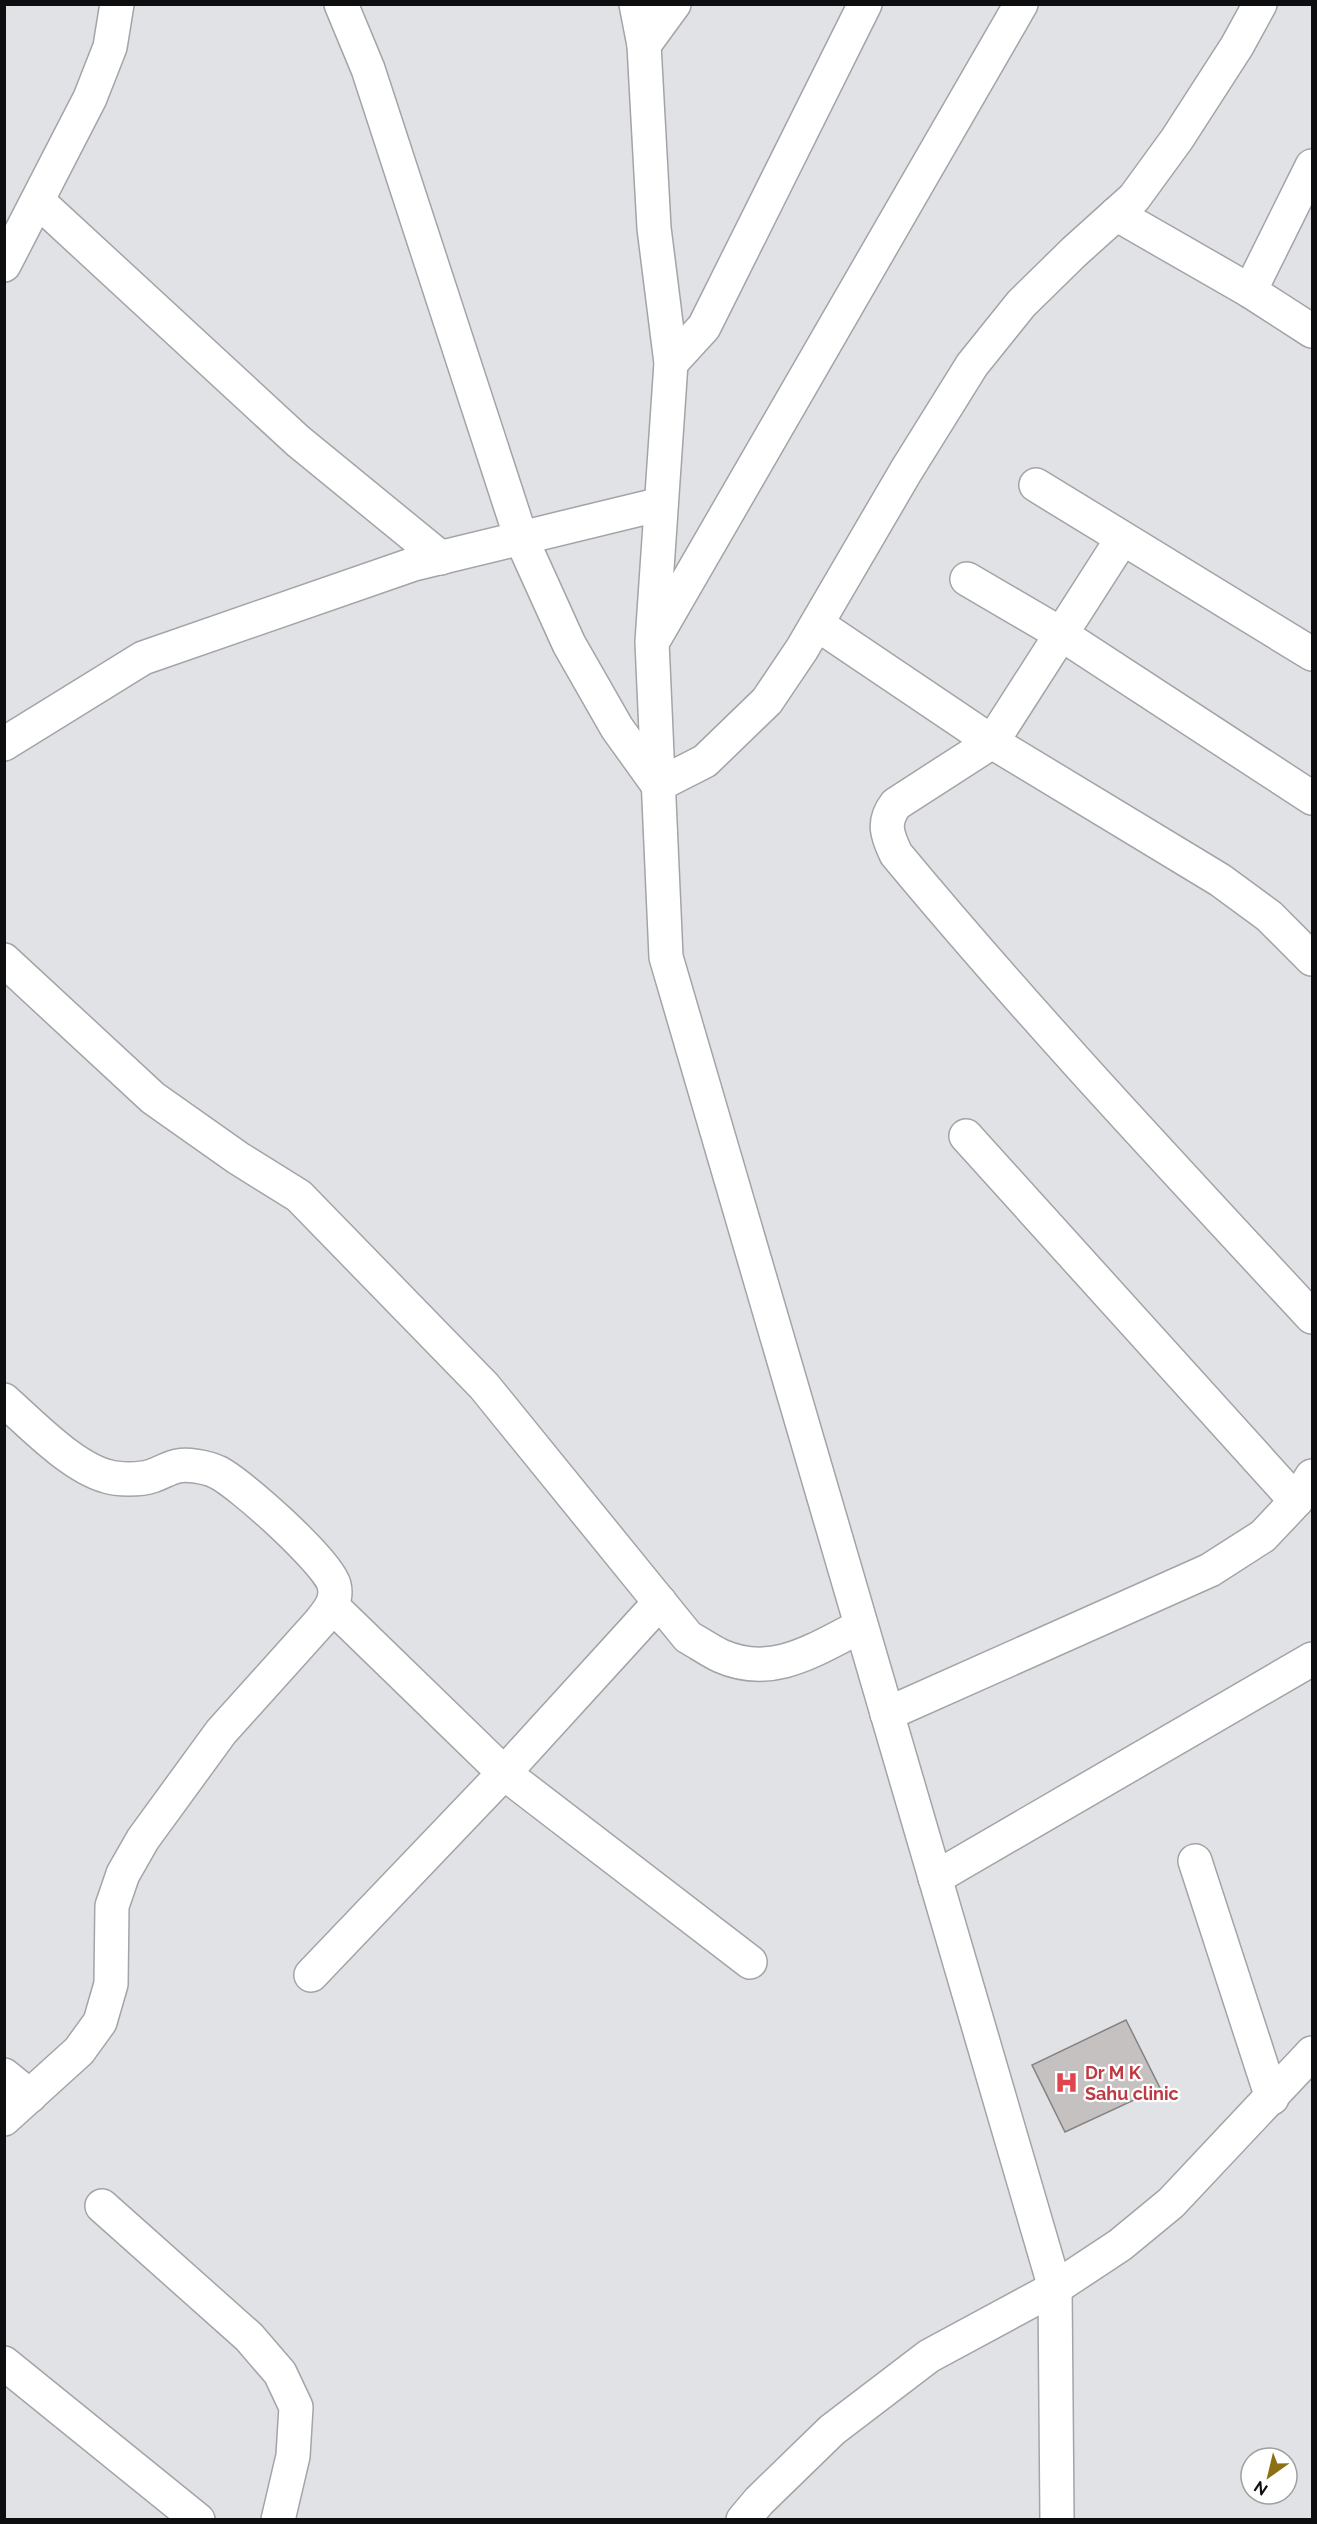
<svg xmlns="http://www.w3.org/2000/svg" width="1317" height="2524" font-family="Raleway,sans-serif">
<rect width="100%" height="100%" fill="#e1e2e5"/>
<!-- building -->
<polygon fill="#c5c1c0" stroke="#868281" stroke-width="1.5" points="1126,2020 1160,2088 1065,2132 1032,2065"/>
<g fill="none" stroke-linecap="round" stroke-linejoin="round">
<defs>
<g id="minor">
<polyline points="341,4 368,69 521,538 569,644 617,728 658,785 705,761 767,701 802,649 906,471 972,365 1021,304 1074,252 1134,198 1177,139 1237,46 1260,4"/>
<polyline points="636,4 644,45 654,228 671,363 652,642 666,957 1055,2288 1057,2520"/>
<polyline points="644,45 674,4"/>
<polyline points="38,201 298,441 441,558"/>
<polyline points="1116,214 1250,291 1312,331"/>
<polyline points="4,265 90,98 110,47 117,4"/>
<polyline points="1250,291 1312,166"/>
<polyline points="671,363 704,327 865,4"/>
<polyline points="1036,485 1312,654"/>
<path d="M1122 539 992 742 896 804C882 822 887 835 896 854 1029 1014 1171 1165 1312 1317"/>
<polyline points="967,579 1061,634 1312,798"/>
<polyline points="817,624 992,742 1220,880 1269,916 1312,959"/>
<polyline points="656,636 1021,4"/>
<polyline points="4,744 143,658 414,564 661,504"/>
<path d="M4 960 153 1098 238 1158 299 1196 484 1386 688 1637C699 1643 710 1651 721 1656 773 1679 815 1649 861 1626"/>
<polyline points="966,1136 1296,1501"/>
<path d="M4 1400C31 1424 71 1466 106 1476 118 1480 140 1480 152 1476 169 1470 174 1463 195 1466 202 1467 211 1469 217 1472 239 1482 329 1563 334 1585 338 1600 329 1611 320 1622L221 1732 143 1839 123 1874 112 1906 111 1984 100 2022 79 2051 4 2119"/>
<polyline points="332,1606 504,1773 750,1962"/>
<polyline points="887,1714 1210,1570 1263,1536 1296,1501 1312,1476"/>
<polyline points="1195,1861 1272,2098"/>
<polyline points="935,1878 1312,1659"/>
<polyline points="311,1975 504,1773 660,1602"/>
<polyline points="4,2075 30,2096"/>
<polyline points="102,2206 249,2337 280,2373 296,2407 293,2456 278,2520"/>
<polyline points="4,2363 198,2520"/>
<polyline points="743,2520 759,2501 832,2430 929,2356 1055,2288 1120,2245 1171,2203 1312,2053"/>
</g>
</defs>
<!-- minor casing -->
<use href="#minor" stroke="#a3a4a7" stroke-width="36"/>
<!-- minor -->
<use href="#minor" stroke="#fff" stroke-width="33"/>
</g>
<!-- icons -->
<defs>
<symbol id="hospital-bare" viewBox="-9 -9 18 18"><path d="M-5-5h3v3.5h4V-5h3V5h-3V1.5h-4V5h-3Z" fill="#e0444e" stroke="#fff" stroke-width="2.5" paint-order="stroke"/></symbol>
</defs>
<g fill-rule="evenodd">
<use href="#hospital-bare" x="1050" y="2066" width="33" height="33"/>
</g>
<g text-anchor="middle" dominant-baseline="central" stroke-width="4.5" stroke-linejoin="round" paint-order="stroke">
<!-- health labels -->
<g font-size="18" font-weight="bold" fill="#be3a42" stroke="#fff" text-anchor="start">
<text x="1085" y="2072">Dr M K<tspan x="1085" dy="21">Sahu clinic</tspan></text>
</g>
</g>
<!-- border -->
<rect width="1317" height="2524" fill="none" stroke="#0d0e0f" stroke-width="12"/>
<!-- north arrow -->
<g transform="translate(1269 2476) rotate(214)"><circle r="28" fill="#ffffff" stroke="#9e9f9f" stroke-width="1.5"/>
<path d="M0-4.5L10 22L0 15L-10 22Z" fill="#8b7113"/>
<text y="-9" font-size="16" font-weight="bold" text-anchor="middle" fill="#0d0e0f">N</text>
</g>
</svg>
